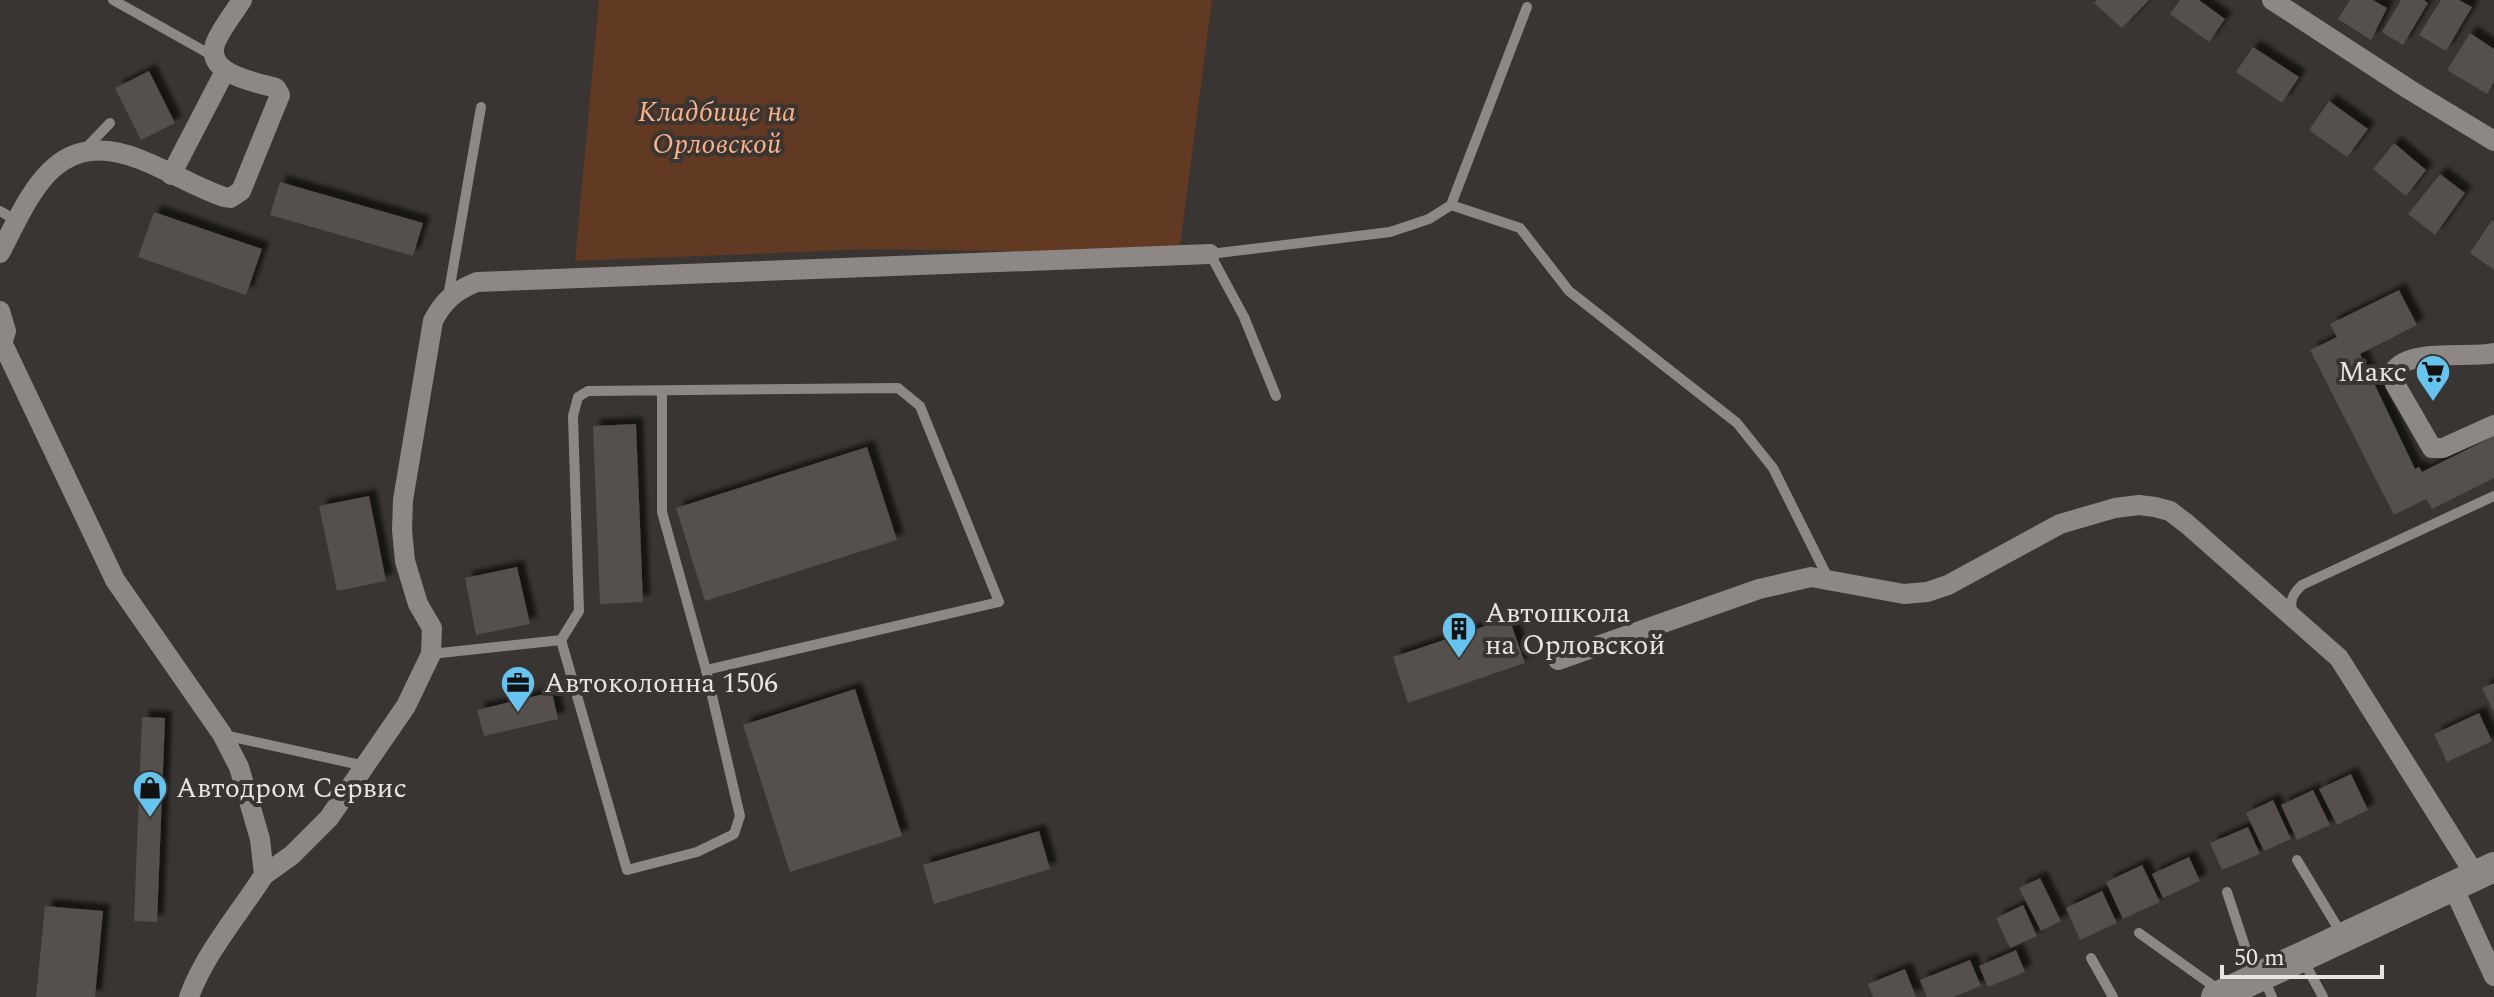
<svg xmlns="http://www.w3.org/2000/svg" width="2494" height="997" font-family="Spectral,serif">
<defs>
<filter id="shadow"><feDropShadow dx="7" dy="-7" stdDeviation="2" flood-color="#0009"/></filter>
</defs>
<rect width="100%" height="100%" fill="#393532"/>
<!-- green -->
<polygon fill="#623922" points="599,0 1212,0 1179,254 873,249 575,261"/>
<!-- building -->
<g fill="#544f4d" filter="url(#shadow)">
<polygon points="2097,0 2149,0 2122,28 2094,3"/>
<polygon points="2180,0 2199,0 2225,19 2209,42 2170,14"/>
<polygon points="2350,0 2373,0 2387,8 2371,40 2338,19"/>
<polygon points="2401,0 2424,0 2428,3 2403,45 2382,32"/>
<polygon points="2441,0 2459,0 2472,7 2446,51 2419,35"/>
<polygon points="2470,33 2494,49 2494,82 2487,94 2447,70"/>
<polygon points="2253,47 2299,77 2282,103 2236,72"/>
<polygon points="149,71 175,123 141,140 115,88"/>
<polygon points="2329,101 2368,129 2347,157 2309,130"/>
<polygon points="2394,143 2426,170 2406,196 2373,169"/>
<polygon points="2440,174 2465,193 2435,235 2408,214"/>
<polygon points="280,182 423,223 413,256 270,215"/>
<polygon points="154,212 262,249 246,295 138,257"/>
<polygon points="2492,220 2494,222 2494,270 2470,253"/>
<polygon points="2399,290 2417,325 2360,354 2415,469 2419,467 2422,472 2494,436 2494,478 2432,509 2426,499 2394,515 2310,350 2337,337 2330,324"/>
<polygon points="636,424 643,602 600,604 593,426"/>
<polygon points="867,447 897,540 705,601 676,508"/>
<polygon points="369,496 386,581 337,591 319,506"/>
<polygon points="517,567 530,624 476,635 465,578"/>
<polygon points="1509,618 1525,663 1408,703 1393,657"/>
<polygon points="2494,683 2494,712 2482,688"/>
<polygon points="855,689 902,836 790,872 743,725"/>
<polygon points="552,692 558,719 484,736 477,710"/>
<polygon points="2479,713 2492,741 2447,762 2434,734"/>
<polygon points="142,717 165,718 157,922 134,921"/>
<polygon points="2351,774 2368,810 2337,825 2319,789"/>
<polygon points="2313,790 2330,825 2297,840 2281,805"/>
<polygon points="2273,800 2291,839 2264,851 2246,813"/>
<polygon points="2248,827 2260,854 2222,870 2210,843"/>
<polygon points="1039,831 1050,869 934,904 923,865"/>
<polygon points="2189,857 2200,881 2163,898 2152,874"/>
<polygon points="2142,865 2160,902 2123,919 2106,882"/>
<polygon points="2040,878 2061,921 2041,931 2019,888"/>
<polygon points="2102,891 2117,923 2080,940 2066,908"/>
<polygon points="2023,905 2037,936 2010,948 1996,918"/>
<polygon points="45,906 103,911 95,997 36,997"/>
<polygon points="2016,950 2025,972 1988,987 1979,966"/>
<polygon points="1970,960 1981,986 1953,997 1927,997 1920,980"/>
<polygon points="1905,969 1916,997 1873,997 1868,984"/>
</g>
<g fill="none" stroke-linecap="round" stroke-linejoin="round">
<!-- lane -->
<g stroke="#8d8886" stroke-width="10">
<polyline points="113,0 213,56"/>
<polyline points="85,149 110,123"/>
<polyline points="1451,205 1520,228 1569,291 1737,423 1773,468 1828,578"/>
<polyline points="0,211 17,221"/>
<polyline points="448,297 481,107"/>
<polyline points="1276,396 1244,317 1210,254 1390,232 1429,219 1451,205 1527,7"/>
<path d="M2294 615C2288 603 2292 594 2302 585L2494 496"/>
<polyline points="561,640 627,870 697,852 734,834 740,816 706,670"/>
<polyline points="431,654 561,640 579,611 573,416 578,397 588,391 898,388 920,406 999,602 706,670 662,512 662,391"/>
<polyline points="224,735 365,766"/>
<polyline points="2297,860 2341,933"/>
<polyline points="2227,892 2254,974"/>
<polyline points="2139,933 2219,990"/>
<polyline points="2091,958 2113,997"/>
<polyline points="2303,960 2323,997"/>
<polyline points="2264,979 2272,997"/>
</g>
<!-- street -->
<g stroke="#8d8886" stroke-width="20">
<polyline points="2272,0 2410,90 2494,141"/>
<polyline points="171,175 225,71"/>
<path d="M0 253C32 191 56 127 139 159 168 170 195 187 224 197L230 198 241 191 280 95 276 88C256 82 206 75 215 44 220 30 234 13 242 0"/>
<polyline points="0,311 6,331 2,343"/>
<path d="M0 338 115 580 222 734 239 767 260 839 264 875C239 914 205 953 189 997"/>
<path d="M2494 353C2470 359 2403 346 2392 375L2395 384 2432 448H2443L2494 425"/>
<polyline points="1558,660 1759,589 1811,577 1904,594 1927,592 1948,585 2060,524 2115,508 2139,505 2155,507 2170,511 2187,524 2339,658 2476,876"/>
<path d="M264 875 292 855 329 818 406 706 431 654 432 628 418 604 405 561 402 530 403 500 433 321C443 301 456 290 477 282L1210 254"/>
<polyline points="2453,887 2494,976"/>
</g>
<!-- secondary -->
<polyline stroke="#8d8886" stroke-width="30" points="2216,997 2494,867"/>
</g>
<!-- icons -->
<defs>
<symbol id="supermarket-pin" viewBox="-11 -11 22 30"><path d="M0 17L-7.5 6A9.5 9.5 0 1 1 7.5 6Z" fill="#66c4ef" stroke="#393532"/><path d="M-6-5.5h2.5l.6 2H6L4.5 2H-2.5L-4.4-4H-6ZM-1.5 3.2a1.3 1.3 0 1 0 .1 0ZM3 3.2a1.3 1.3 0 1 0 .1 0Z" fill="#111"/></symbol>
<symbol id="building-pin" viewBox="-11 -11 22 30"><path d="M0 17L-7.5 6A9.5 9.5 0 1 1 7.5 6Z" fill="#66c4ef" stroke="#393532"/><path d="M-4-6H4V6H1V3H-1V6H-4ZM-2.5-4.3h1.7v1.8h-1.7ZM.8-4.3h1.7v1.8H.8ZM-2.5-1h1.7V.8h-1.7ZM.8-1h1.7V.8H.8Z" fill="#111"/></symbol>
<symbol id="office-pin" viewBox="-11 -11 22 30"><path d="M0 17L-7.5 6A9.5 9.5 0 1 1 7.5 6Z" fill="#66c4ef" stroke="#393532"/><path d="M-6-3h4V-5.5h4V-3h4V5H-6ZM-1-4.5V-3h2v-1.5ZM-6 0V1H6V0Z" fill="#111"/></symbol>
<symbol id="shop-pin" viewBox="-11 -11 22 30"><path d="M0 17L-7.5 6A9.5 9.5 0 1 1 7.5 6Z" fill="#66c4ef" stroke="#393532"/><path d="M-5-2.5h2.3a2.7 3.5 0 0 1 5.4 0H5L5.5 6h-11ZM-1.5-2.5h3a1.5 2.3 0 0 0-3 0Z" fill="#111"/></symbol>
</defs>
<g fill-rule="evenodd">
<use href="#supermarket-pin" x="2413" y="352" width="40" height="54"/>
<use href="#building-pin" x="1439" y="609" width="40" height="54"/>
<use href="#office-pin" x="498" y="663" width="40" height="54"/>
<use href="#shop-pin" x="130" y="768" width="40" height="54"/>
</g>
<g text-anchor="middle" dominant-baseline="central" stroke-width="8" stroke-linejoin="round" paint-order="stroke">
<!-- park labels -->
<g font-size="28" font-style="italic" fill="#fdb187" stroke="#393532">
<text x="717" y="112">Кладбище на<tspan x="717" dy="32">Орловской</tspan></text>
</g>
<!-- poi labels -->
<g font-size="28" fill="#e7e5e3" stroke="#393532" text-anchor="start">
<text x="2407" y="372" text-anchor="end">Макс</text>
<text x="1485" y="613">Автошкола<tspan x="1485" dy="32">на Орловской</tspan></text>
<text x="544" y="683">Автоколонна 1506</text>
<text x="176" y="788">Автодром Сервис</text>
</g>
</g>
<!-- scale -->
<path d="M2222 965v12h160v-12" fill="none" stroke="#e7e5e3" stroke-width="4"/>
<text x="2234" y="965" font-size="24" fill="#e7e5e3" stroke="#393532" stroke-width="6" paint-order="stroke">50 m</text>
</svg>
